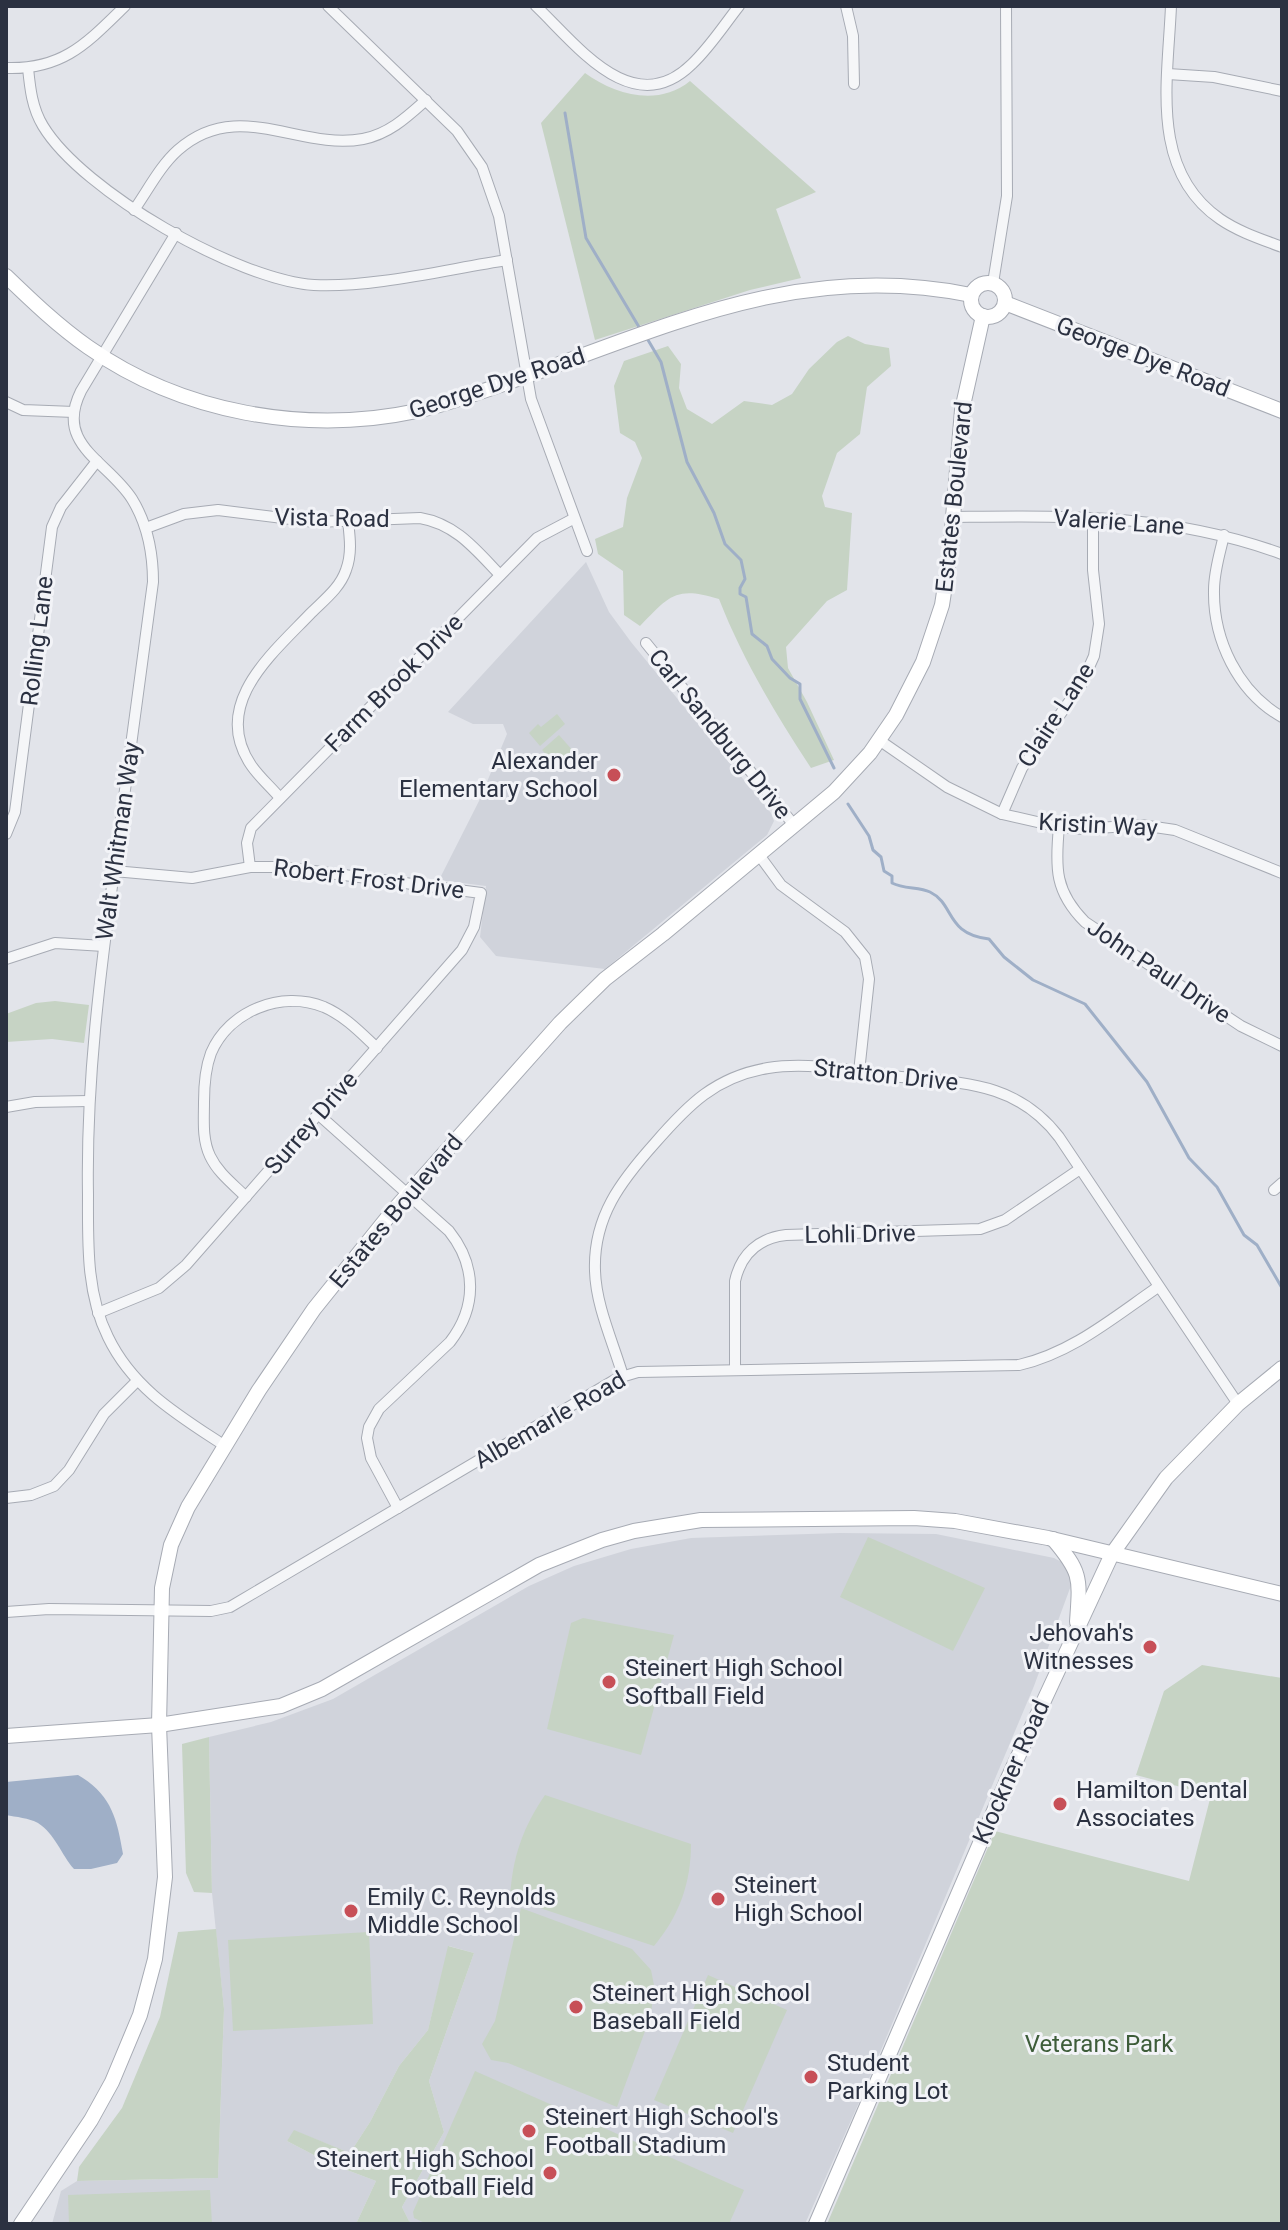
<svg xmlns="http://www.w3.org/2000/svg" width="1288" height="2230" font-family="Roboto,sans-serif">
<rect width="100%" height="100%" fill="#e2e4ea"/>
<!-- built -->
<g fill="#d0d3db">
<polygon points="586,562 609,612 631,642 771,813 774,821 767,835 605,969 496,956 480,937 486,886 439,880 479,801 507,734 503,724 473,724 448,712"/>
<polygon points="840,1533 936,1534 1054,1558 1067,1565 1073,1580 1034,1686 860,2100 805,2224 415,2224 409,2221 402,2207 444,2132 429,2081 474,1953 449,1946 428,2030 399,2066 370,2122 350,2153 295,2131 287,2141 331,2164 376,2181 356,2224 52,2224 61,2191 77,2181 218,2178 224,2009 212,1893 209,1737 271,1722 333,1699 529,1586 574,1566 631,1549 691,1538"/>
</g>
<!-- green -->
<g fill="#c6d3c4">
<path d="M585 73C615 95 658 107 690 81L816 192 776 209 801 278 750 290 595 340 541 123Z"/>
<path d="M848 336 865 344 889 348 891 366 867 387 860 434 837 453 822 496 825 507 852 513 847 590 827 601 786 647 788 668 807 702 834 760 811 768C776 715 742 658 719 599 676 586 670 595 640 626L624 615 623 571 598 554 595 539 623 527 627 498 642 458 635 442 620 433 614 386 624 361 668 346 681 364 679 388 687 409 712 424 744 401 772 405 792 394 809 369 837 342Z"/>
<polygon points="557,714 565,724 540,746 529,733 538,724 541,727"/>
<polygon points="559,735 574,752 557,767 542,750"/>
<polygon points="55,1001 89,1005 84,1043 52,1039 6,1042 6,1014 36,1003"/>
<polygon points="868,1537 985,1588 953,1651 840,1597"/>
<polygon points="583,1618 674,1635 641,1755 547,1729 571,1623"/>
<polygon points="1202,1665 1282,1678 1282,2224 827,2224 995,1831 1189,1881 1211,1795 1136,1775 1164,1691"/>
<polygon points="209,1737 212,1893 194,1892 186,1873 182,1744"/>
<path d="M545 1795 691 1844C691 1883 679 1916 654 1946L510 1898C512 1858 523 1827 545 1795Z"/>
<polygon points="521,1908 632,1949 651,1970 654,1985 651,2015 617,2107 508,2063 491,2060 482,2044 495,2021"/>
<polygon points="216,1929 224,2009 218,2178 77,2181 79,2167 122,2108 160,2017 178,1932"/>
<polygon points="369,1932 373,2024 233,2031 228,1940"/>
<polygon points="448,1946 474,1953 429,2081 444,2132 402,2207 409,2221 415,2224 356,2224 376,2181 331,2164 287,2141 294,2130 350,2153 370,2122 399,2066 428,2030"/>
<polygon points="708,1975 787,2010 733,2133 654,2100"/>
<polygon points="475,2071 744,2190 729,2224 427,2224 414,2218 413,2212"/>
<polygon points="210,2190 212,2224 69,2224 68,2195"/>
</g>
<!-- water -->
<path fill="#9fafc7" d="M78 1775C111 1794 117 1818 123 1854L117 1863 91 1869H74C61 1854 55 1834 38 1823 29 1818 16 1817 6 1815V1782Z"/>
<g fill="none" stroke-linecap="round" stroke-linejoin="round">
<!-- stream -->
<g stroke="#9fafc7" stroke-width="3">
<polyline points="565,113 586,238 639,327"/>
<polyline points="648,340 661,362 687,462 714,513 725,544 741,560 745,579 740,588 740,594 746,597 752,634 767,646 772,659 790,678 800,684 800,699 834,768"/>
<path d="M848 804 869 836 873 850 881 857 884 871 892 876V883C904 889 919 887 930 892 955 904 945 934 989 939L1004 957 1033 980 1085 1004 1147 1082 1189 1158 1217 1187 1244 1235 1257 1245 1282 1288"/>
</g>
<defs>
<g id="street">
<polyline points="328,6 457,131 482,167 499,216 531,399 587,551"/>
<path d="M536 6C577 45 633 122 692 64 710 47 724 25 739 6"/>
<polyline points="846,6 853,36 854,84"/>
<path d="M1171 6C1168 80 1149 170 1220 219 1239 232 1261 239 1282 247"/>
<path d="M6 68C63 70 87 43 125 6"/>
<path d="M28 68C30 88 32 108 43 126 83 192 238 280 314 285 372 288 448 269 507 260"/>
<polyline points="1168,74 1214,77 1282,91"/>
<path d="M134 210C148 190 160 166 178 150 238 97 299 151 363 139 389 134 407 117 426 100"/>
<path d="M176 233 81 391C54 445 108 461 132 499 148 525 153 552 153 582 140 676 128 770 115 864 100 974 86 1083 88 1194 88 1242 86 1293 108 1337 133 1389 178 1415 225 1446"/>
<polyline points="993,283 1007,196 1006,6"/>
<polyline points="6,402 23,410 74,412"/>
<path d="M953 517C1069 516 1170 513 1282 554"/>
<path d="M146 528 184 514 218 510 315 522 420 518C456 524 476 550 500 575"/>
<path d="M1224 535C1220 553 1214 571 1214 590 1213 640 1238 692 1282 717"/>
<polyline points="646,643 794,825"/>
<polyline points="879,740 947,787 1002,814 1059,827 1084,829 1141,825 1175,830 1282,873"/>
<path d="M280 798C271 787 259 777 251 765 210 704 273 653 311 613 324 600 340 588 346 570 352 554 350 538 348 521"/>
<polyline points="1002,814 1022,768 1081,685 1094,656 1099,624 1093,570 1093,518"/>
<path d="M1059 827C1055 868 1055 892 1085 922L1241 1026 1282 1046"/>
<polyline points="6,834 15,812 52,527 61,507 97,461"/>
<polyline points="759,855 781,885 845,932 865,957 869,979 859,1072"/>
<polyline points="250,867 247,843 251,828 537,538 573,519"/>
<polyline points="6,959 55,943 104,946"/>
<polyline points="6,1107 35,1102 89,1101"/>
<path d="M319 1115 449 1231C477 1266 477 1307 450 1342L379 1409 369 1427 367 1438 371 1458 398 1508"/>
<polyline points="1274,1190 1282,1183"/>
<path d="M246 1197C233 1184 218 1173 210 1156 202 1139 204 1120 204 1102 204 1085 205 1069 211 1053 229 1011 281 990 324 1007 345 1016 361 1033 377 1048"/>
<polyline points="98,1313 159,1288 186,1265 462,950 474,927 481,893 283,867 250,867 192,878 114,871"/>
<path d="M735 1370V1281C741 1254 759 1238 786 1235L980 1229 1005 1220 1080 1169"/>
<path d="M623 1376C613 1342 596 1306 595 1271 593 1217 621 1181 655 1143 688 1105 715 1077 768 1068 811 1061 858 1072 901 1077 963 1083 1017 1082 1059 1137L1238 1404"/>
<polyline points="6,1498 31,1495 54,1486 69,1470 104,1414 137,1381"/>
<path d="M6 1612 49 1609 211 1611 230 1607 618 1378 638 1372 1019 1365C1072 1353 1114 1317 1158 1287"/>
</g>
<g id="secondary">
<path d="M6 276C32 301 58 326 88 347 182 413 305 435 417 411 456 402 494 387 532 374 681 320 809 262 971 295"/>
<circle cx="988" cy="300" r="17"/>
<polyline points="1005,303 1282,411"/>
<path d="M1053 1539C1082 1573 1080 1578 1077 1622"/>
<polyline points="6,1736 159,1725 281,1706 322,1689 539,1565 602,1540 634,1531 701,1520 914,1518 955,1521 1048,1538 1282,1594"/>
<polyline points="21,2224 91,2120 112,2082 140,2015 155,1959 165,1877 159,1725 162,1588 171,1545 188,1507 259,1390 314,1309 392,1212 560,1023 605,979 663,934 834,792 870,753 896,715 923,662 942,605 950,553 962,410 983,316"/>
<polyline points="816,2224 1009,1776 1112,1554 1166,1478 1238,1404 1282,1368"/>
</g>
</defs>
<!-- street casing -->
<use href="#street" stroke="#a7abb4" stroke-width="12"/>
<!-- secondary casing -->
<use href="#secondary" stroke="#a7abb4" stroke-width="16"/>
<!-- street -->
<use href="#street" stroke="#f5f6f8" stroke-width="10"/>
<!-- secondary -->
<use href="#secondary" stroke="#fff" stroke-width="14"/>
</g>
<!-- markers -->
<g fill="#c74f57" stroke="#f2f3f7" stroke-width="3">
<circle cx="614" cy="775" r="8"/>
<circle cx="1150" cy="1647" r="8"/>
<circle cx="609" cy="1682" r="8"/>
<circle cx="1060" cy="1804" r="8"/>
<circle cx="718" cy="1899" r="8"/>
<circle cx="351" cy="1911" r="8"/>
<circle cx="576" cy="2007" r="8"/>
<circle cx="811" cy="2077" r="8"/>
<circle cx="529" cy="2131" r="8"/>
<circle cx="550" cy="2173" r="8"/>
</g>
<g text-anchor="middle" dominant-baseline="central" stroke-width="6" stroke-linejoin="round" paint-order="stroke">
<!-- street labels -->
<g font-size="24" fill="#2b3141" stroke="#f2f3f7">
<text transform="translate(1143 357) rotate(21)">George Dye Road</text>
<text transform="translate(497 383) rotate(-18)">George Dye Road</text>
<text transform="translate(954 497) rotate(-84)">Estates Boulevard</text>
<text transform="translate(332 518) rotate(1)">Vista Road</text>
<text transform="translate(1119 522) rotate(4)">Valerie Lane</text>
<text transform="translate(37 641) rotate(-83)">Rolling Lane</text>
<text transform="translate(394 683) rotate(-45)">Farm Brook Drive</text>
<text transform="translate(1056 715) rotate(-57)">Claire Lane</text>
<text transform="translate(720 734) rotate(51)">Carl Sandburg Drive</text>
<text transform="translate(1098 825) rotate(3)">Kristin Way</text>
<text transform="translate(118 841) rotate(-82)">Walt Whitman Way</text>
<text transform="translate(369 879) rotate(7)">Robert Frost Drive</text>
<text transform="translate(1159 971) rotate(34)">John Paul Drive</text>
<text transform="translate(886 1075) rotate(6)">Stratton Drive</text>
<text transform="translate(311 1123) rotate(-49)">Surrey Drive</text>
<text transform="translate(396 1211) rotate(-50)">Estates Boulevard</text>
<text transform="translate(860 1234) rotate(-1)">Lohli Drive</text>
<text transform="translate(550 1420) rotate(-30)">Albemarle Road</text>
<text transform="translate(1011 1772) rotate(-66)">Klockner Road</text>
</g>
<!-- poi labels -->
<g font-size="24" fill="#2b3141" stroke="#f2f3f7" text-anchor="start">
<text x="598" y="761" text-anchor="end">Alexander<tspan x="598" dy="28">Elementary School</tspan></text>
<text x="1134" y="1633" text-anchor="end">Jehovah's<tspan x="1134" dy="28">Witnesses</tspan></text>
<text x="625" y="1668">Steinert High School<tspan x="625" dy="28">Softball Field</tspan></text>
<text x="1076" y="1790">Hamilton Dental<tspan x="1076" dy="28">Associates</tspan></text>
<text x="734" y="1885">Steinert<tspan x="734" dy="28">High School</tspan></text>
<text x="367" y="1897">Emily C. Reynolds<tspan x="367" dy="28">Middle School</tspan></text>
<text x="592" y="1993">Steinert High School<tspan x="592" dy="28">Baseball Field</tspan></text>
<text x="827" y="2063">Student<tspan x="827" dy="28">Parking Lot</tspan></text>
<text x="545" y="2117">Steinert High School's<tspan x="545" dy="28">Football Stadium</tspan></text>
<text x="534" y="2159" text-anchor="end">Steinert High School<tspan x="534" dy="28">Football Field</tspan></text>
</g>
<!-- park labels -->
<g font-size="24" fill="#3d5c39" stroke="#f2f3f7">
<text x="1099" y="2044">Veterans Park</text>
</g>
</g>
<!-- border -->
<rect width="1288" height="2230" fill="none" stroke="#2b3141" stroke-width="16"/>
</svg>
